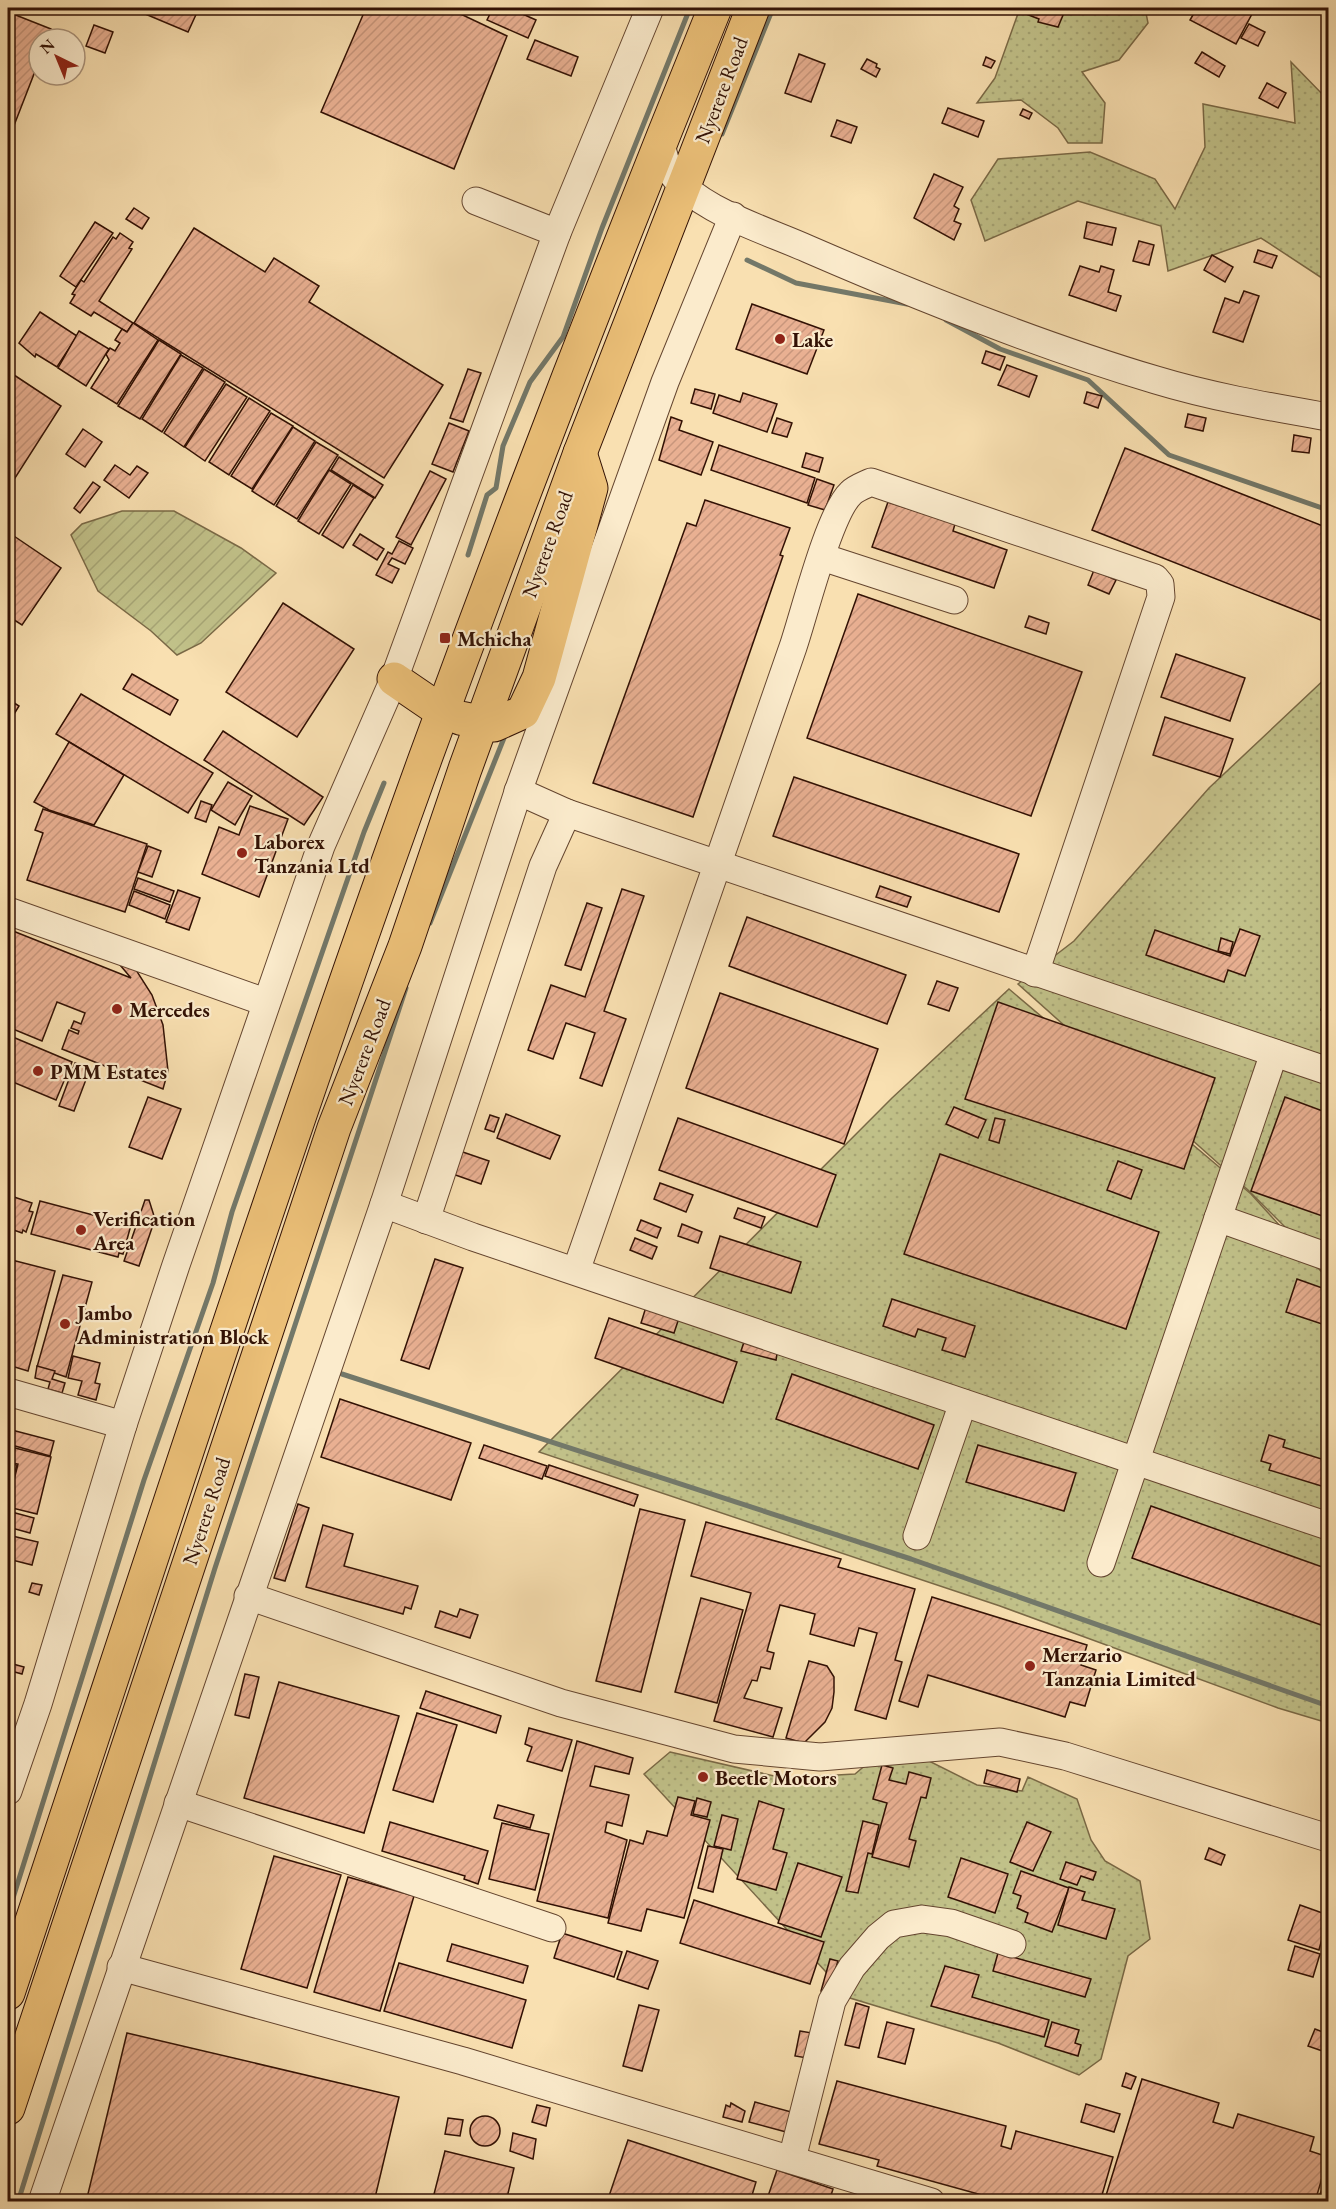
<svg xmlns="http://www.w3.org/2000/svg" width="1336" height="2209" font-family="'EB Garamond',serif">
<defs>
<pattern id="grass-dots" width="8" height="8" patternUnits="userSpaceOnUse" patternTransform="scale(1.5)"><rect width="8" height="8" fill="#c1c189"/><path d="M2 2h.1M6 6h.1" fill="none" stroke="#a6a575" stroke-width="1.8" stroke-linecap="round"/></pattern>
<pattern id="garden-furrows" width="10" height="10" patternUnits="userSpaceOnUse" patternTransform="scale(1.5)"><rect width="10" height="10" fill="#c1c189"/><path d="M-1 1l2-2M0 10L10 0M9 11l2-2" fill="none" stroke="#a6a575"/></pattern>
<pattern id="building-hatch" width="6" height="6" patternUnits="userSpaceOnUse" patternTransform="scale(1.5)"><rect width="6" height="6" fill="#e9b092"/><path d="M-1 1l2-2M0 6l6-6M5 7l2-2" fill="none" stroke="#c8967c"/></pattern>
</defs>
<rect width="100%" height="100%" fill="#f9e0b1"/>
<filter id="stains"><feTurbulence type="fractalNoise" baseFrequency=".00333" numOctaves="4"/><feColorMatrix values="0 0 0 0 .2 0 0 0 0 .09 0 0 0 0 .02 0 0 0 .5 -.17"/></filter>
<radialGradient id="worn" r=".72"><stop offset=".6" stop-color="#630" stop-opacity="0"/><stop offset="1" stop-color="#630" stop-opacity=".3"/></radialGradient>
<!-- grass -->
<g fill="url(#grass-dots)" stroke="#7a6946" stroke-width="1.5">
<polygon points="1020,8 1145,8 1148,23 1119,60 1082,72 1105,103 1102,143 1068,143 1058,128 1021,100 977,103 995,78"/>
<polygon points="1291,62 1328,100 1328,282 1261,238 1168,271 1161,226 1078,201 985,241 971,200 998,159 1090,152 1155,179 1175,209 1205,147 1203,104 1295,123"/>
<polygon points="1328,676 1328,1270 1248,1190 1018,984 1074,941 1209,788"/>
<polygon points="1009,989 1251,1194 1328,1279 1328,1723 1278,1708 1000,1606 539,1452 892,1098"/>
<polygon points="670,1752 783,1778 855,1774 881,1752 925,1759 977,1785 1022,1791 1028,1777 1077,1799 1091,1840 1105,1861 1140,1881 1150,1939 1128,1956 1101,2059 1079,2075 998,2043 850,1998 644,1774"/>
</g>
<!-- garden -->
<polygon fill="url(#garden-furrows)" stroke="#7a6946" stroke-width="1.5" points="122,511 174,511 241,548 276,573 201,643 177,655 151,631 98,591 71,535 82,524"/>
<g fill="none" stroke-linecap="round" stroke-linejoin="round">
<!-- stream -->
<g stroke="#737869" stroke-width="5">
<polyline points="722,134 773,8"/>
<polyline points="747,260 796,283 907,304"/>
<polyline points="946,320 1000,349 1088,380 1169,455 1328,510"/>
<polyline points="468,555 487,495 496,488 503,446 530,382 563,337 602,228 690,8"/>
<polyline points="430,923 504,738"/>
<polyline points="342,1374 911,1559 1328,1706"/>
<polyline points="8,1914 144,1480 213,1283 232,1212 364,832 384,783"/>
<polyline points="18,2202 215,1568 406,988"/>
</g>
</g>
<!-- building -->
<g fill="url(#building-hatch)" stroke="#321104" stroke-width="1.5">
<polygon points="131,8 199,8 188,32"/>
<polygon points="366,8 448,8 507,36 454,169 321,112"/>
<polygon points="493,8 509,8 536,20 528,38 487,20"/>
<polygon points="1023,8 1066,8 1058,27 1038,22 1039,19 1021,12"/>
<polygon points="1197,8 1244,8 1253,12 1236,44 1190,20"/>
<polygon points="8,12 51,29 48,39 39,39 39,61 8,141"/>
<polygon points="1249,24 1265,32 1258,46 1241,38"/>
<polygon points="94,25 113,32 105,53 86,46"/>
<polygon points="535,40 578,57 571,76 527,59"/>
<polygon points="1202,52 1225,66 1219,77 1195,63"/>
<polygon points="799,54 825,64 811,102 785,93"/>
<polygon points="986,57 995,61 991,68 983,65"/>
<polygon points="867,59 877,64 876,67 880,69 876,77 861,69"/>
<polygon points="1267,83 1286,93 1278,108 1259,98"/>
<polygon points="948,108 984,121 978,137 942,123"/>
<polygon points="1023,109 1032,113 1029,119 1020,115"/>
<polygon points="837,120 857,127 851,143 831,136"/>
<polygon points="934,174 963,187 954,206 959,209 954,221 961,224 954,240 914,218"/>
<polygon points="134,208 149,218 142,229 126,219"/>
<polygon points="95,222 113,233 76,287 60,276"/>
<polygon points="1087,222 1116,228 1112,245 1084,238"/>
<polygon points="194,228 265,272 274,258 319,286 309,302 443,385 384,478 134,323"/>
<polygon points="120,233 133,242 129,248 132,249 99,301 133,323 127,332 94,312 91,316 70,303 75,295 72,294 81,280 84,282 113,237 116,239"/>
<polygon points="1139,241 1154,245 1149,265 1133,261"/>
<polygon points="1258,250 1277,256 1272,268 1254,262"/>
<polygon points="1212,255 1233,267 1225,282 1204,270"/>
<polygon points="1080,266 1099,272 1101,266 1114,270 1108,292 1121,296 1116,311 1069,295"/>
<polygon points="1244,291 1259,296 1243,342 1213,332 1225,298 1239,303"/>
<polygon points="752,304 824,330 807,374 736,349"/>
<polygon points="40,312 77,336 57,367 36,354 35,357 19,343"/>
<polygon points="133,323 158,340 117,404 91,388 109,360 106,354 110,348 115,351 120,343 115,340 122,329 127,332"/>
<polygon points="79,331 109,349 86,386 58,368"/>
<polygon points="159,340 181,354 140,419 118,406"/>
<polygon points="986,351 1005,357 1000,370 982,363"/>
<polygon points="181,355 203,368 162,432 142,419"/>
<polygon points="1007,365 1037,376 1029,397 998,385"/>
<polygon points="204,369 225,382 184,447 164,433"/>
<polygon points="468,369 481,373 463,422 450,418"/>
<polygon points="8,371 61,406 8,489"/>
<polygon points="226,384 247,397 205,461 185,447"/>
<polygon points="695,389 715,394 711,409 691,403"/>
<polygon points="1087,392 1102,396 1098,408 1084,403"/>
<polygon points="743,393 777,404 767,432 713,413 719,395 740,402"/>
<polygon points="249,398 270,411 229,475 209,462"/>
<polygon points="271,413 293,426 252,489 231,476"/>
<polygon points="1188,414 1206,418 1203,431 1185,427"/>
<polygon points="671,417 682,421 679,430 713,442 701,475 659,460"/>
<polygon points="777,418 792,423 787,437 772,433"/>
<polygon points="449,423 469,431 453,472 432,464"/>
<polygon points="293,427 315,441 274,505 252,491"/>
<polygon points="83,429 102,442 85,467 66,454"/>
<polygon points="1294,435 1311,438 1309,453 1292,451"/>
<polygon points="316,442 338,455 297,519 276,506"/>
<polygon points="719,445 815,478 807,503 711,470"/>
<polygon points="1125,448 1328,528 1328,623 1092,530"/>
<polygon points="806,453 823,458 819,472 802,467"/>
<polygon points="339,457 383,485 375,498 331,470"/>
<polygon points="115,465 130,475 137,466 148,473 129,498 104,480"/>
<polygon points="329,470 351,484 319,534 298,521"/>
<polygon points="430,471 446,479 411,545 396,537"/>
<polygon points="817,479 834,485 825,510 808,505"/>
<polygon points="93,482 100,487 80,513 74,508"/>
<polygon points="353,485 374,498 343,548 322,535"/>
<polygon points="705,500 790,528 780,555 783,556 693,817 593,783 687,523 696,526"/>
<polygon points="888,502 955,524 953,531 1007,550 994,588 872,547"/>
<polygon points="8,532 61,568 22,625 8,616"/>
<polygon points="360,534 384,549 377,560 353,545"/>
<polygon points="399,541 413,548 405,564 392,558 388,564 399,569 392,583 376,575 388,552 392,554"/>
<polygon points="1094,570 1116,580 1109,594 1088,585"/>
<polygon points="858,594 1082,672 1031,816 807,738"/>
<polygon points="283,603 354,649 297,737 226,692"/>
<polygon points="1029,616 1049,623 1046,634 1025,627"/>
<polygon points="1176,654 1245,678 1230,721 1161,697"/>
<polygon points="132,674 178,700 170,715 123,689"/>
<polygon points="81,694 213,773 188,813 56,734"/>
<polygon points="8,699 19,706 8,724"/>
<polygon points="1165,717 1233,739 1220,777 1153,755"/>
<polygon points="223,731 323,797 304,825 204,760"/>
<polygon points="69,742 124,775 94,825 49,810 34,802"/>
<polygon points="794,777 1019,854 999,912 773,836"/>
<polygon points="228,782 252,796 235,825 211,810"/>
<polygon points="201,801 212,805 206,822 195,818"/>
<polygon points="250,806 288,819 259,897 202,874 219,827 239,835"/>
<polygon points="43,809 147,844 125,912 27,880 43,833 35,830"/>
<polygon points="148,846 161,851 152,877 138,872"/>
<polygon points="138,878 174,891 170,902 134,889"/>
<polygon points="880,886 911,897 907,907 876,897"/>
<polygon points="622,889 644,896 604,1011 626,1019 602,1086 580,1078 595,1033 566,1023 553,1059 528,1050 551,985 585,997"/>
<polygon points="178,890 200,898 189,930 166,922"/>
<polygon points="134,891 170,905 165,919 129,905"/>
<polygon points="587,903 602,908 581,970 565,965"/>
<polygon points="747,917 906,975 887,1024 729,966"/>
<polygon points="8,929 131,978 109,952 131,962 152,995 163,1025 168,1071 163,1089 62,1049 69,1030 78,1034 79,1031 71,1028 74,1021 81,1024 85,1013 57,1002 42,1041 8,1027"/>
<polygon points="1240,929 1260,936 1245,976 1228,970 1224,982 1146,955 1155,930 1230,956"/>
<polygon points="1221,938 1233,942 1230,954 1218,951"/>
<polygon points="937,981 958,988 949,1011 928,1004"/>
<polygon points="1328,988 1328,1013 1321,1010"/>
<polygon points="720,993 878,1049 844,1144 686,1088"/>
<polygon points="998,1002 1215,1078 1184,1169 965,1099"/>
<polygon points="8,1035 72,1062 56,1100 8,1080"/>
<polygon points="75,1063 90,1069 74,1111 59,1106"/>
<polygon points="148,1097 181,1109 162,1159 129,1147"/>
<polygon points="1285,1097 1328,1113 1328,1218 1251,1191"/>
<polygon points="954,1107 986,1120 978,1138 946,1124"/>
<polygon points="506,1114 560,1136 550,1159 497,1138"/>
<polygon points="490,1115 499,1118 494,1132 485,1129"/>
<polygon points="678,1118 836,1175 817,1227 659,1170"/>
<polygon points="995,1118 1005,1120 999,1143 989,1140"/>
<polygon points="454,1149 489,1161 481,1184 447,1172"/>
<polygon points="940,1154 1159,1232 1126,1329 904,1254"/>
<polygon points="1118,1161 1142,1170 1131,1199 1107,1190"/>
<polygon points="660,1183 693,1195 686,1212 654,1199"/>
<polygon points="8,1195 32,1203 29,1211 33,1212 26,1232 23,1230 22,1233 8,1228"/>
<polygon points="145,1200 149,1200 155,1219 139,1266 124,1261"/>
<polygon points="40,1201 131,1225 123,1254 119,1253 118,1257 31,1234"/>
<polygon points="738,1208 765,1217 761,1228 734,1218"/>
<polygon points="641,1220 661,1228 657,1238 637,1230"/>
<polygon points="682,1224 702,1232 698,1243 678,1236"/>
<polygon points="720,1236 801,1262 791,1293 710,1268"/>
<polygon points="635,1238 657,1247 652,1259 630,1250"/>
<polygon points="8,1259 55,1271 28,1371 8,1365"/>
<polygon points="435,1259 463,1268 429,1369 401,1360"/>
<polygon points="63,1275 92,1282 66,1377 37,1367"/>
<polygon points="1297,1279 1328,1290 1328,1326 1286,1312"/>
<polygon points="892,1299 975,1326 965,1357 942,1350 946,1338 918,1329 915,1337 883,1326"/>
<polygon points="646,1307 679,1318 674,1333 641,1323"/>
<polygon points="609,1318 737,1362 723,1403 595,1358"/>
<polygon points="745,1339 778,1348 776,1360 741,1351"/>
<polygon points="73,1356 100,1363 95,1383 100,1384 96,1400 78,1395 82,1381 68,1378"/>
<polygon points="37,1366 55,1371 52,1379 65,1383 62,1393 48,1389 50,1382 35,1378"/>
<polygon points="792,1374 934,1425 918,1469 776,1419"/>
<polygon points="340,1399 471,1443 451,1500 321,1457"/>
<polygon points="8,1429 54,1441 50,1456 15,1446 10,1464 17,1465 11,1486 8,1486"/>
<polygon points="1269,1435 1285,1440 1283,1447 1328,1461 1328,1488 1269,1470 1271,1464 1261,1461"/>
<polygon points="484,1445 547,1466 542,1479 479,1458"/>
<polygon points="978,1445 1076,1473 1064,1511 966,1482"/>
<polygon points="15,1448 51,1457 37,1514 8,1507 8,1487 12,1488 18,1464 12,1463"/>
<polygon points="549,1465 638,1495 634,1506 545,1476"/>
<polygon points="298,1504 309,1508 285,1581 274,1578"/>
<polygon points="1151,1506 1328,1569 1328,1615 1324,1626 1132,1558"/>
<polygon points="640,1509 685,1520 641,1692 596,1681"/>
<polygon points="8,1511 34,1518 30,1533 8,1527"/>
<polygon points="706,1522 841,1559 838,1567 915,1589 895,1660 902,1662 886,1719 855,1710 877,1633 859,1628 854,1646 810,1634 815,1614 780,1605 767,1651 774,1653 770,1669 761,1667 757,1681 752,1680 744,1698 782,1708 773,1737 714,1721 751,1593 691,1576"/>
<polygon points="323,1525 353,1534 344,1566 418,1586 411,1609 405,1607 403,1614 306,1587"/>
<polygon points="8,1535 38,1542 32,1565 8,1559"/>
<polygon points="32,1583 42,1585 39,1595 29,1592"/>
<polygon points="932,1597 1087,1645 1081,1665 1096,1670 1085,1706 1070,1702 1065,1717 928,1675 918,1707 899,1701"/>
<polygon points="701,1598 743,1610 717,1703 675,1692"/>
<polygon points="460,1609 478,1615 470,1638 435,1627 440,1611 457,1617"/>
<polygon points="809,1661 827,1666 834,1677 834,1692 832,1708 825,1722 804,1743 786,1738"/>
<polygon points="13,1664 24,1667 22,1674 11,1671"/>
<polygon points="245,1674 259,1677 249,1718 235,1715"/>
<polygon points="279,1682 399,1716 364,1833 244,1798"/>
<polygon points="426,1691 501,1716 496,1733 420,1708"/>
<polygon points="417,1713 457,1725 433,1802 393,1790"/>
<polygon points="529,1728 572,1740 562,1771 527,1761 532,1747 525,1744"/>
<polygon points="577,1741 633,1758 629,1774 595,1766 590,1786 629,1795 622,1826 607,1822 605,1832 627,1840 608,1918 537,1901"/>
<polygon points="882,1765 893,1768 889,1780 906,1784 909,1772 931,1778 926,1798 921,1797 909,1839 916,1841 909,1867 872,1857 887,1803 873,1799"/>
<polygon points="987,1770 1020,1779 1017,1792 984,1783"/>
<polygon points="678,1797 695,1801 691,1815 710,1820 684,1918 647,1909 641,1931 608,1923 630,1840 643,1844 647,1831 667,1836"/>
<polygon points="697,1798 711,1802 707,1817 693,1814"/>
<polygon points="759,1801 784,1809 773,1849 787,1853 776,1890 737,1879"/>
<polygon points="498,1805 534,1815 530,1828 494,1818"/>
<polygon points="722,1815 738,1819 731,1850 714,1846"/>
<polygon points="863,1821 879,1825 872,1854 868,1853 858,1893 846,1891"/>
<polygon points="390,1822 488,1851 478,1884 464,1879 465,1876 382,1851"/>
<polygon points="1027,1822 1051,1832 1033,1871 1010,1862"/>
<polygon points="502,1823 549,1834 535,1890 489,1879"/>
<polygon points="708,1846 723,1849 713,1892 698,1888"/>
<polygon points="1209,1848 1225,1855 1221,1865 1205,1859"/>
<polygon points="274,1856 341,1875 307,1988 241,1969"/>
<polygon points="961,1858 1008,1874 995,1913 948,1897"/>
<polygon points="1066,1862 1096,1872 1093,1880 1081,1876 1077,1885 1060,1879"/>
<polygon points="798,1863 842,1877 821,1937 778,1923"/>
<polygon points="1021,1871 1069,1888 1052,1932 1025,1922 1028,1913 1017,1908 1021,1896 1013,1893"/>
<polygon points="348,1877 414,1896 380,2011 314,1992"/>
<polygon points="1069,1887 1085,1892 1082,1900 1115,1909 1106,1939 1058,1925"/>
<polygon points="694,1900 824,1942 810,1984 680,1943"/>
<polygon points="1300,1905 1328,1915 1319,1950 1288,1940"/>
<polygon points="562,1933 622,1952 614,1977 554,1958"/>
<polygon points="452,1944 528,1966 523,1983 447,1961"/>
<polygon points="1295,1946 1320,1954 1313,1977 1288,1970"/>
<polygon points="627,1951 658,1961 648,1989 617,1979"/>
<polygon points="998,1953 1091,1979 1085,1997 993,1971"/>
<polygon points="830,1959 838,1961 828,1994 821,1991"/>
<polygon points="399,1963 526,2000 512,2048 384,2011"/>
<polygon points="945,1966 979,1975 972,1997 1049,2020 1044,2037 931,2006"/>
<polygon points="856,2003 869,2007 859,2048 845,2045"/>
<polygon points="639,2005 659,2010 642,2071 623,2066"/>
<polygon points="887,2022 914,2029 905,2064 878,2057"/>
<polygon points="1052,2022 1079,2030 1075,2043 1081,2045 1078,2056 1045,2046"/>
<polygon points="1315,2029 1328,2034 1328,2053 1308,2046"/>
<polygon points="800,2031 812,2033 807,2058 795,2056"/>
<polygon points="127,2033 399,2097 374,2202 86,2202"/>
<polygon points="1126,2073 1136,2077 1131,2089 1122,2086"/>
<polygon points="1142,2079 1219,2103 1213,2122 1233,2128 1238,2114 1314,2137 1310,2151 1328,2157 1315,2202 1104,2202"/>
<polygon points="837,2081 1006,2126 1001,2146 1011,2149 1016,2131 1113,2157 1100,2202 1007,2202 877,2166 879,2160 819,2144"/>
<polygon points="755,2102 795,2113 790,2133 749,2122"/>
<polygon points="731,2103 745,2111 742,2122 723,2117 726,2105 730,2107"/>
<polygon points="1086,2104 1120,2114 1114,2132 1081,2122"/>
<polygon points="537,2105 550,2108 546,2126 532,2122"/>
<circle cx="485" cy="2131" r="15"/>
<polygon points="448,2118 463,2120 460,2136 445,2134"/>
<polygon points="513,2133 536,2139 533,2159 510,2151"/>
<polygon points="628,2140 756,2182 750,2202 607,2202"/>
<polygon points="445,2151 514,2168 506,2202 432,2202"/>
<polygon points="777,2170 833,2189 829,2202 766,2202"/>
<polygon points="1328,2175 1328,2202 1317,2201"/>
</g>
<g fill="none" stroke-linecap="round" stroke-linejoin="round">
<defs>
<g id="minor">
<path d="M661 139C663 159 668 172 683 186 714 215 770 232 808 249 921 298 1038 345 1156 380 1212 397 1271 407 1328 417"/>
<polyline points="476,201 557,233"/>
<polyline points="822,557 954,600"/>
<polyline points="518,791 567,813 1328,1071"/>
<polyline points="8,911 265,1002"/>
<polyline points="384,1204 473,1237 1328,1526"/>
<polyline points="1218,1218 1328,1257"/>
<polyline points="426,1220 543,866 567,813"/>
<path d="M576 1271 793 647C804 615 829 513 851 493 856 488 865 485 871 482L1155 578 1160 584 1161 597 1035 973"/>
<polyline points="8,1392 123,1425"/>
<polyline points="917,1536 963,1403"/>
<polyline points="1101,1563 1274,1053"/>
<polyline points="248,1596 561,1703 734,1749 820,1757 1000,1742 1065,1756 1328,1838"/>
<polyline points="8,1791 38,1704 123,1425 176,1265 321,846 394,679 557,233 650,8"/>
<polyline points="178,1803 552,1928"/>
<polyline points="121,1967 463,2061 931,2202"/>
<polyline points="792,2159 832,2001 852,1967 878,1937 894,1924 922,1919 951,1923 1012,1944"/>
<polyline points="42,2202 384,1204 519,789 665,382 733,216"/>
</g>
<g id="highway">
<polyline points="394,679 435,707 460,718 494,725 523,712 539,678 591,488 580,453"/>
<path d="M8 1993C145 1581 277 1167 425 759 517 507 614 256 715 8"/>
<polyline points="8,2108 334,1128 405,946 465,769 580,453 753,8"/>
</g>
</defs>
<!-- minor casing -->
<use href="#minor" stroke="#64452f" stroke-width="29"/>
<!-- highway casing -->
<use href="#highway" stroke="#321104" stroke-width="35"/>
<!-- minor -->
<use href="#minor" stroke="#fbebcc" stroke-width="27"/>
<!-- highway -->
<use href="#highway" stroke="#ecc078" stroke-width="33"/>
</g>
<!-- markers -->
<g fill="#8f2418" stroke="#fbebcc" stroke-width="2">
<circle cx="780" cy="339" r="6"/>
<rect x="439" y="632" width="12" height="12" rx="3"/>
<circle cx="242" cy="853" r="6"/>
<circle cx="117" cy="1009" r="6"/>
<circle cx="38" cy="1071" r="6"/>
<circle cx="81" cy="1230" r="6"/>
<circle cx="65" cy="1324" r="6"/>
<circle cx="1030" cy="1666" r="6"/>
<circle cx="703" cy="1777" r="6"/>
</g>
<g text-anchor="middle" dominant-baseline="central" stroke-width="4.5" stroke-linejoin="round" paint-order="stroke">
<!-- street labels -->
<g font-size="21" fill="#321104" stroke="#fbebcc">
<text transform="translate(721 90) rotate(-69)">Nyerere Road</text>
<text transform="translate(547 544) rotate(-70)">Nyerere Road</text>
<text transform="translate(364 1052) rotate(-69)">Nyerere Road</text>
<text transform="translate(206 1511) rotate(-72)">Nyerere Road</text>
</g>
<!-- poi labels -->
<g font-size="21" font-weight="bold" fill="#321104" stroke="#fbebcc" text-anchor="start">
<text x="792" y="339">Lake</text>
<text x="457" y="638">Mchicha</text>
<text x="254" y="841">Laborex<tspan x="254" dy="24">Tanzania Ltd</tspan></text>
<text x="129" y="1009">Mercedes</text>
<text x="50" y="1071">PMM Estates</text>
<text x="93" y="1218">Verification<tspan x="93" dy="24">Area</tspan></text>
<text x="77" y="1312">Jambo<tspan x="77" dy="24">Administration Block</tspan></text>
<text x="1042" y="1654">Merzario<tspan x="1042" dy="24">Tanzania Limited</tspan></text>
<text x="715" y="1777">Beetle Motors</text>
</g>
</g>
<!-- margin -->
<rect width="1336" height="2209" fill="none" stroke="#f9e0b1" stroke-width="30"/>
<rect x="9" y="9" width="1318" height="2191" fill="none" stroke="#321104" stroke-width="3"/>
<rect x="15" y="15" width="1306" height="2179" fill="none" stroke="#321104" stroke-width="1.5"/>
<!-- north arrow -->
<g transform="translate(57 57) rotate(317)"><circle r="28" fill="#fbebcc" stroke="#ab947c" stroke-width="1.5"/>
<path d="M0-4.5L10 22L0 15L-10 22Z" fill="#8f2418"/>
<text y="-9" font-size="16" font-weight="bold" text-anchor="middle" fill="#321104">N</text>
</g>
<rect width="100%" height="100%" filter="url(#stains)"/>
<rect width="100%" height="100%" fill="url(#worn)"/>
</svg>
